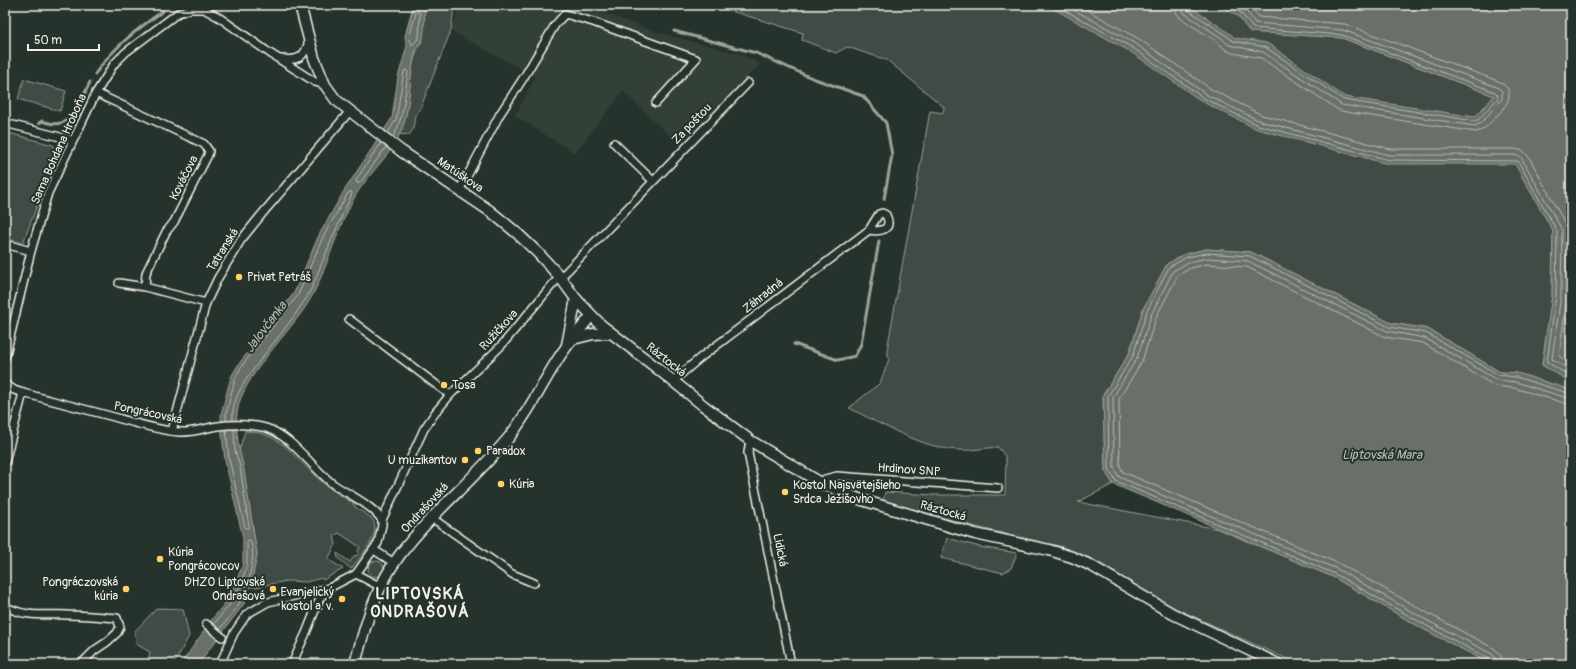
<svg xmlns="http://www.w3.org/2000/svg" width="1576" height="669" font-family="Pangolin,sans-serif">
<rect width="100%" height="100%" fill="#26332d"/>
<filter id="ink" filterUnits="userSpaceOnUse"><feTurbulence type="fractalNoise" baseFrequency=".025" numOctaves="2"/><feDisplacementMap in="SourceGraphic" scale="8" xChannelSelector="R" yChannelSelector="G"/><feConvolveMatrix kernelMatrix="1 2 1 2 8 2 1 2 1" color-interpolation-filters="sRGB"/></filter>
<g filter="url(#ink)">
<!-- built -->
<polygon fill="#333f39" points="460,5 582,5 657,32 743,55 760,64 679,145 623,91 575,153 515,116 535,77 451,31"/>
<!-- green -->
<g fill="#414b45" stroke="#9a9e96">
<path d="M413 5H454V7L451 30 421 107 415 116 413 129 409 135 399 134C414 106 405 64 423 40L405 37Z"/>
<path d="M712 5H1220L1238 16 1250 32 1342 38 1495 96 1515 164 1553 231 1552 295 1542 365 1571 382V390L1517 373 1500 372 1428 329 1391 323 1251 252 1206 249 1185 254 1167 264 1143 309 1129 354 1103 395 1105 471 1113 484 1078 502 1218 529 1333 577 1425 630 1491 664H1298L1164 603 1096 561 1063 547 980 528 883 501 885 492 933 495H1005L1006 461 1005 456 998 447C985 448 971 451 958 450 925 449 879 423 849 408L880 383 889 359 887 350 930 111 943 113 944 107 887 60 847 47 836 53 802 40 803 33Z"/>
<polygon points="24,79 66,91 60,111 18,99"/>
<polygon points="5,132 53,145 57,152 23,243 5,238"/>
<path d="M245 431C282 432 296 460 321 481 331 490 343 497 354 504V506C359 510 367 514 372 519 383 534 359 558 351 569L338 558 337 553 350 562 355 555 357 556 359 553 358 551 360 547 339 533 334 536 336 544 328 559 343 569 323 580 322 578 306 582 287 581 256 587H250L257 554 243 465 239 451Z"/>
<polygon points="947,538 980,547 1017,553 1011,568 1003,573 941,558"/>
<circle cx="376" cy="569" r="8"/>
<polygon points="157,608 183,609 189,636 174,664 147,664 150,652 136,644 135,631"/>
</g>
<!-- water -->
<g fill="#676f68" stroke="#9fa39b">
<path d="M414 5H425C424 15 425 28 423 38 422 41 419 43 418 46 415 50 414 58 413 63 409 85 410 108 402 129 393 153 371 171 357 193 337 226 329 265 311 298 292 332 240 377 237 414 235 429 239 450 243 465L257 554 252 581 244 604 198 664H181L213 618 230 597 243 564V538L225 460 222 435 221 414 231 377 238 365 294 293 319 235 344 191 392 118 398 77 407 46 405 37Z"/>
<polygon points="1047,5 1187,5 1225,30 1235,38 1267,43 1345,97 1475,117 1494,96 1342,38 1250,32 1238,16 1220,5 1571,5 1571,382 1542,365 1552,295 1553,231 1515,164 1388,164 1257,129 1203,102 1131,52"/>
<polygon points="1206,249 1251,252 1391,323 1428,329 1500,372 1517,373 1571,390 1571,664 1491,664 1425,630 1333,577 1113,484 1105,471 1103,395 1129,354 1143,309 1167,264 1185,254"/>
</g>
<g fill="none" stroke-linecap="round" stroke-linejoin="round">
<!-- shore -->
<g stroke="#bcbdb5" stroke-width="1">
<polyline points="1055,5 1133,48 1205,99 1258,125 1389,160 1518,161 1557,231 1556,295 1547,362 1571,377"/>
<polyline points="1065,5 1136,44 1207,95 1260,121 1389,155 1515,155 1521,157 1562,230 1561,295 1552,359 1571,371"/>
<polyline points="1078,5 1139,39 1211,89 1262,115 1390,149 1515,149 1523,151 1529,157 1568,229 1567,296 1559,356 1571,365"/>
<path d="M1175 5 1176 12 1180 18 1216 41 1226 50 1232 53 1261 58 1340 111 1476 132C1485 130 1490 123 1496 117 1506 106 1519 91 1498 81L1345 24 1259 17 1249 5"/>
<polyline points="1181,5 1184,13 1220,37 1229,45 1263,52 1342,105 1475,126 1481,123 1502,99 1502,91 1497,87 1343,30 1255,23 1245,9 1238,5"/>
<polyline points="1186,5 1188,10 1223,33 1233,41 1265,47 1344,100 1474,121 1478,120 1498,98 1497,94 1495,92 1342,35 1253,28 1241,13 1228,5"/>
<polygon points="419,12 420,13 419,38 412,45 409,37 416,13"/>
<path d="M388 133 396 120 404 71 406 70 408 72C405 95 404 117 393 137"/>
<polyline points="381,143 356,180 357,183 360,183 386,147"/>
<path d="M226 421V414L235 379 241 367 298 295 323 237 348 193 351 191 352 194C342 215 333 236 324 258 318 271 314 285 307 297 291 323 270 346 253 370 242 385 231 402 233 420"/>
<polyline points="226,430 229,459 245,527 247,529 249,527 240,466 235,451 234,429"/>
<path d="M214 624 234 599 242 581 247 564V541L250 540C257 554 248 588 240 602 235 612 226 621 220 629"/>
<polyline points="1492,664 1489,659 1427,626 1335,574 1116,481 1109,469 1108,396 1133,356 1147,311 1169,267 1187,257 1206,253 1250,256 1389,327 1426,333 1499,375 1516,377 1571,394"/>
<polyline points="1497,664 1496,659 1492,654 1430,622 1337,569 1119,477 1114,468 1113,397 1137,358 1152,313 1173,271 1189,262 1207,258 1248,261 1387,331 1425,338 1497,380 1515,382 1571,399"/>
<polyline points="1503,664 1501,656 1495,649 1433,616 1340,564 1123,472 1120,466 1119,399 1142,361 1157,315 1178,275 1191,268 1207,264 1247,267 1385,337 1423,343 1495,386 1514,388 1571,405"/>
</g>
<!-- stream -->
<g stroke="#9fa39b" stroke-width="3">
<polyline points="674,31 756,53 812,78 863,96 886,123 892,155 884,199"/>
<path d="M95 74C113 48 137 29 163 11"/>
<path d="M39 123 42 121C48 123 54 125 61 123 75 120 84 94 90 82"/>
<polyline points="794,344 838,360 855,356 861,344 879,241"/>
</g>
<defs>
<g id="street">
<path d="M281 59C298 61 305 58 309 40"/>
<polyline points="96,93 204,144 209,151 208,155 174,222 166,232 146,273 145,287"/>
<polyline points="5,123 72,140"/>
<polyline points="614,143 653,181"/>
<polyline points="459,190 464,182 500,114 524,77 555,25 565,14 593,22 696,59 656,103"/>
<polyline points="5,244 31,251"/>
<polyline points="119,283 145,287 206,303"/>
<polyline points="5,358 31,251 48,193 96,93 114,64 126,52 178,13 191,9 204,9 220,18 271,54 315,82 325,85"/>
<path d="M673 381 700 358 869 230 879 214 882 213 886 215C893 230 881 232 869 230"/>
<polyline points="5,384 14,390 23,393 5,462"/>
<path d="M23 393C53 401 83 409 114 417 135 423 157 430 179 432 193 433 204 428 218 426 232 424 252 424 266 428 292 436 312 468 333 484 349 495 371 504 382 520"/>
<polyline points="450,395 501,346 553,284 567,271 748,83"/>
<polyline points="172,431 206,303 218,278 241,240 262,214 350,111"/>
<polyline points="751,441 749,446 748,453 791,664"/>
<polyline points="821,483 825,479 837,476 998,488"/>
<polyline points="432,518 512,574 534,583"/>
<polyline points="374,550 394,563"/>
<polyline points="356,574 381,587"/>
<path d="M5 606C25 618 46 614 68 615 85 615 101 617 117 618L120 627 117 633 107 642 95 650 81 664"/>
<polyline points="206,624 222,637"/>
<polyline points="220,664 234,633 247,614 268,602 329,588 356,574 378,543 382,525 382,520 424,429 435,413 450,395 349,319"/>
<polyline points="292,664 306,633 320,598 329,588"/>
</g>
<g id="secondary">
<polyline points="300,5 314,58 325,85 336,100 401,151 490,211 518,234 538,253 560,277 576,299 601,325 653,365 704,406 751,441 821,483 859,499 975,534 1049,550 1072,557 1090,565 1173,614 1278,664"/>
<polyline points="573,339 593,334 610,333"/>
<polyline points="567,345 576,299"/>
<path d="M355 664C365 626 375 588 399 556 432 512 476 478 510 436 529 412 542 384 558 359 567 344 580 330 591 316"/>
</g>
</defs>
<!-- street casing -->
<use href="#street" stroke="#f4f1e8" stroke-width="10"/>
<!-- secondary casing -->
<use href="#secondary" stroke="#f4f1e8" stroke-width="13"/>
<!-- street -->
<use href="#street" stroke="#26332d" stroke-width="7"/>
<!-- secondary -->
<use href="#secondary" stroke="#26332d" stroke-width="10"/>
</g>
</g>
<!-- markers -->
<g fill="#ffd166" stroke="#26332d" stroke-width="1.5">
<circle cx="239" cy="277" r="4"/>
<circle cx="444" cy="385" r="4"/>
<circle cx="478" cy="451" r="4"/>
<circle cx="465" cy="460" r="4"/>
<circle cx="501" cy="484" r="4"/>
<circle cx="785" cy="492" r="4"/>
<circle cx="160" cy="559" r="4"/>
<circle cx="126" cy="589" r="4"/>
<circle cx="273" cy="589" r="4"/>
<circle cx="342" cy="599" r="4"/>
</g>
<g text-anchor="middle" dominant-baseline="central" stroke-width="4" stroke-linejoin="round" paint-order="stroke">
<!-- street labels -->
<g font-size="12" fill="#f4f1e8" stroke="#26332d">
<text transform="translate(692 124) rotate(-46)">Za poštou</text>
<text transform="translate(59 149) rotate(-66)">Sama Bohdana Hroboňa</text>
<text transform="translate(460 175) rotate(34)">Matúškova</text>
<text transform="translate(184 178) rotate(-63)">Kováčova</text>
<text transform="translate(223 250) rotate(-58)">Tatranská</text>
<text transform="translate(763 296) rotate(-38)">Záhradná</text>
<text transform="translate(499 330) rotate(-48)">Ružičkova</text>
<text transform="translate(666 360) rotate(38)">Ráztocká</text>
<text transform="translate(148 413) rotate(12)">Pongrácovská</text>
<text transform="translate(909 470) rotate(4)">Hrdinov SNP</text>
<text transform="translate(425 508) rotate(-47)">Ondrašovská</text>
<text transform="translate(943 511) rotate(16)">Ráztocká</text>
<text transform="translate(780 550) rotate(79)">Lidická</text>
</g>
<!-- poi labels -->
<g font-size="12" fill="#f4f1e8" stroke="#26332d" text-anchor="start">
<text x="247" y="277">Privat Petráš</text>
<text x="452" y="385">Tosa</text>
<text x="486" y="451">Paradox</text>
<text x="457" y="460" text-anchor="end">U muzikantov</text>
<text x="509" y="484">Kúria</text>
<text x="793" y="485">Kostol Najsvätejšieho<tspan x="793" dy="14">Srdca Ježišovho</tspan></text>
<text x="168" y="552">Kúria<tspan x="168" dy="14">Pongrácovcov</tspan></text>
<text x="118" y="582" text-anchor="end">Pongráczovská<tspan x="118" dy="14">kúria</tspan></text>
<text x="265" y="582" text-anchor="end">DHZO Liptovská<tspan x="265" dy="14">Ondrašová</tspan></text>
<text x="334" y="592" text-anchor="end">Evanjelický<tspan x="334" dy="14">kostol a. v.</tspan></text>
</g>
<!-- water labels -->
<g font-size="13" font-style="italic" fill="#bcbdb5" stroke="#26332d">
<text transform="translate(266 327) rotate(-53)">Jalovčanka</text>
<text x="1382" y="455">Liptovská Mara</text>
</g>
<!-- district labels -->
<g font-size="16" font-weight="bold" letter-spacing="1" fill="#f4f1e8" stroke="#26332d">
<text x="420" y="594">LIPTOVSKÁ<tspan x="420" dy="18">ONDRAŠOVÁ</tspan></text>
</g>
</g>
<!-- margin -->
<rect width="1576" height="669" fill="none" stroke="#26332d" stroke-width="20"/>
<rect x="10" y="10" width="1556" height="649" fill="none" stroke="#f4f1e8" stroke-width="1.5" filter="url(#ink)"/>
<!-- scale -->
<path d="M28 44v6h71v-6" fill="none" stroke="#f4f1e8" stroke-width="2"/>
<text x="34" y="44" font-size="12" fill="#f4f1e8" stroke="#26332d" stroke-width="3" paint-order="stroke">50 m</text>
</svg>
